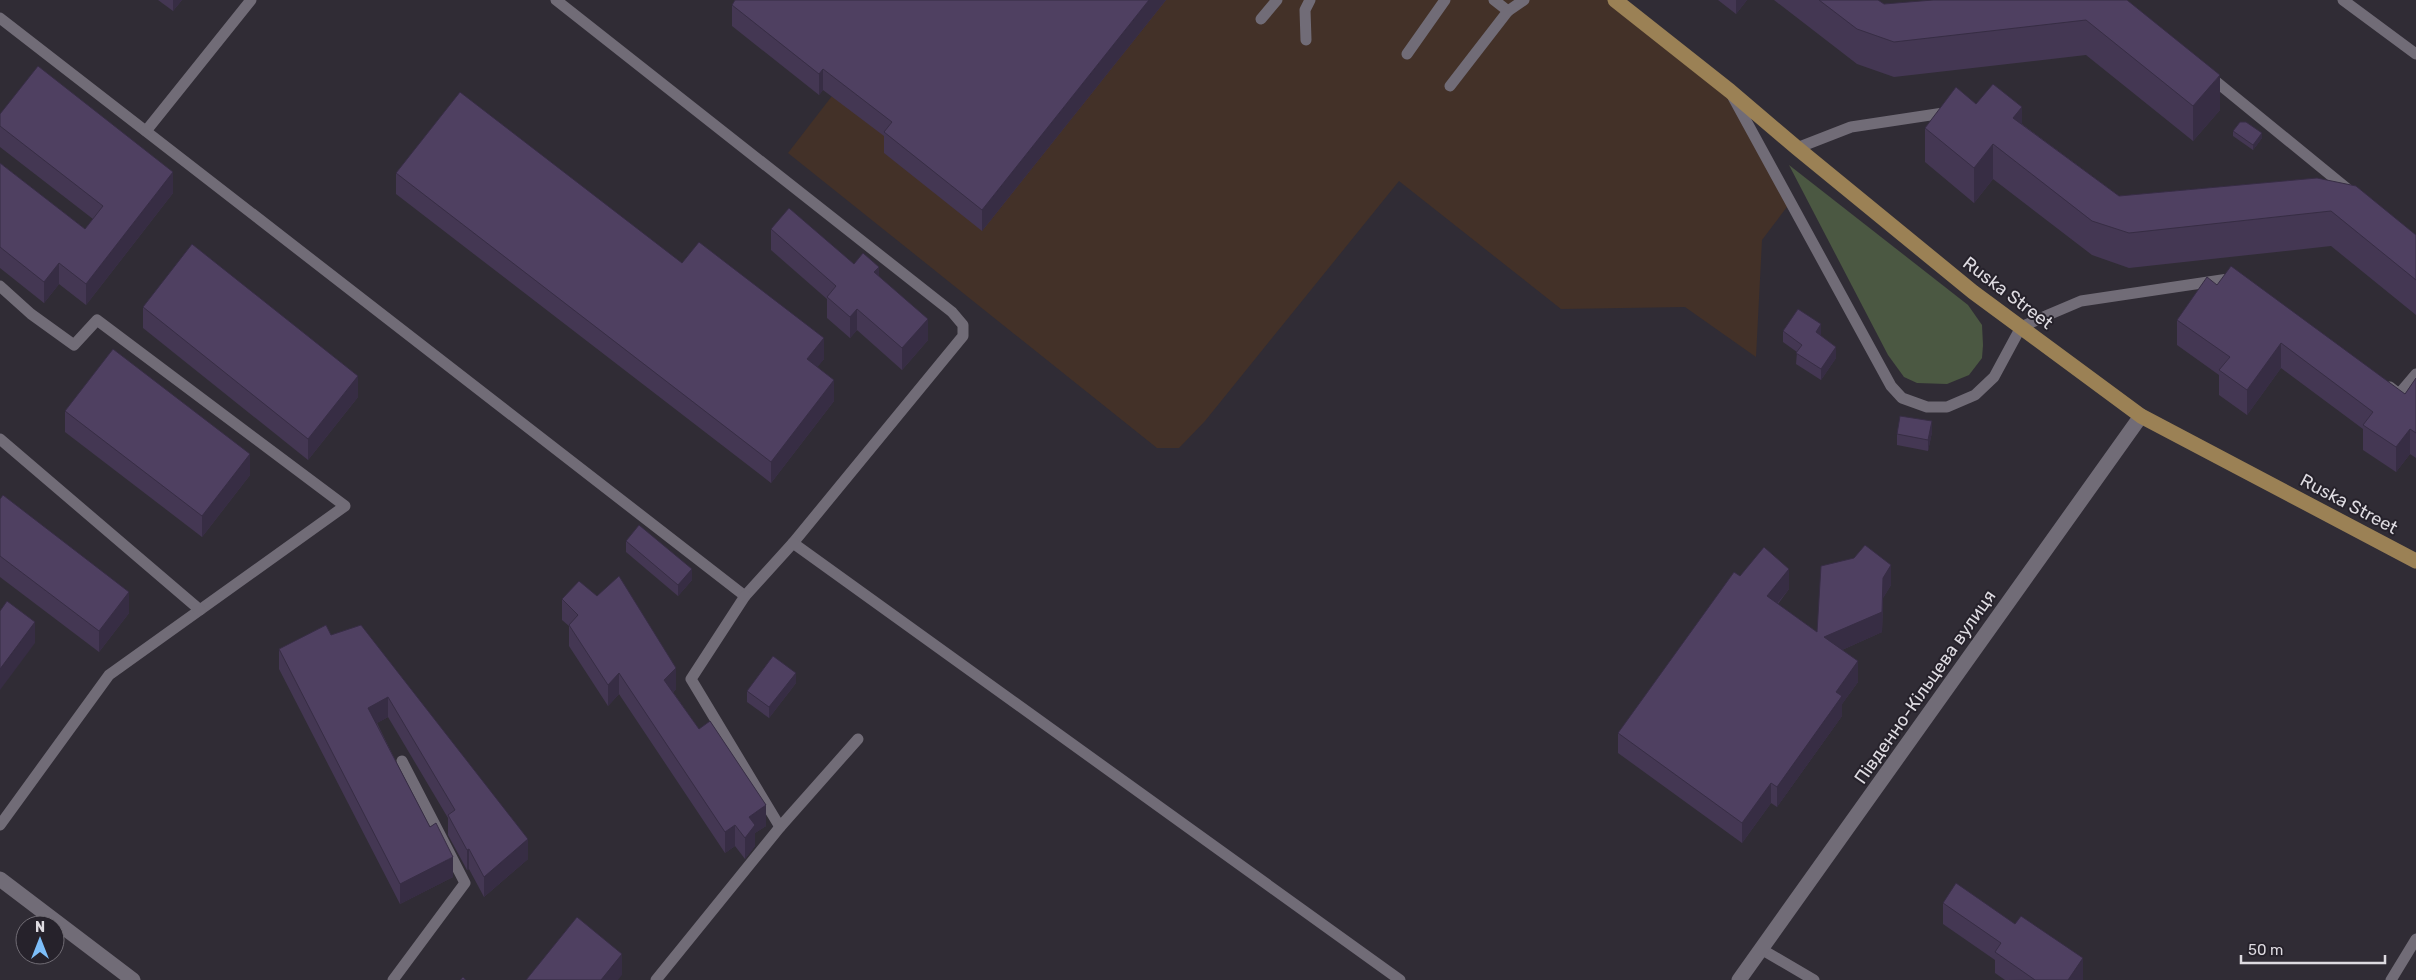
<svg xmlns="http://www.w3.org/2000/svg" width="2416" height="980" font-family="Rubik,sans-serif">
<rect width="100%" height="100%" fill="#302c35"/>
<!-- commercial -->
<polygon fill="#433128" points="906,0 1622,0 1732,87 1793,199 1762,240 1756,357 1685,307 1561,309 1399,181 1205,421 1179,448 1157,448 788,153"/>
<!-- green -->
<polygon fill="#4b5842" points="1789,165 1968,305 1982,325 1983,345 1982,358 1969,375 1947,384 1917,383 1904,377 1888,355"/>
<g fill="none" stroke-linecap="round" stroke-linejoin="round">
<!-- lane -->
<g stroke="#716c77" stroke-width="11">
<polyline points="556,0 952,312 963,325 963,336 793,543"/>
<polyline points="1494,0 1508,11"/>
<polyline points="2343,0 2416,54"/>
<polyline points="0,18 745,596 793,543 1400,980"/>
<polyline points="1261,19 1277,0"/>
<polyline points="1306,40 1305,10 1310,0"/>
<polyline points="1407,54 1445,0"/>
<polyline points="2208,75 2350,191"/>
<polyline points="1450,86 1508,11 1524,0"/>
<polyline points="1733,97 1891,386 1902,398 1927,407 1947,407 1975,395 1994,377 2021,327 2048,315 2081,301 2235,278"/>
<polyline points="146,131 251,0"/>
<polyline points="1797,148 1851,127 1950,112"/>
<polyline points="0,286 31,314 74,345 97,320 345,506 109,675 0,825"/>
<polyline points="2390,387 2399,394 2416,374"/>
<polyline points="0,439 200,610"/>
<polyline points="745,596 691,679 780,827"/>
<polyline points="1761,949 1814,980"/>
<polyline points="393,980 465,883 402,761"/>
<polyline points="656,980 780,827 858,739"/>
<polyline points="2391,980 2416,939"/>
</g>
<!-- secondary -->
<g stroke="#716c77" stroke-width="15">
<polyline points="0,879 133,980"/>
<polyline points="1739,980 2141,416"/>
</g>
<!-- primary -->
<polyline stroke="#9b8155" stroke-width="15" points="1615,0 1730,91 1797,148 1973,292 2141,416 2416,561"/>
</g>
<!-- wall -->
<g fill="#443753">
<polygon points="158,0 182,0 173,11"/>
<polygon points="1166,0 982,231 884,153 884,136 823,90 819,95 732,26 732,5"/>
<polygon points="1718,0 1747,0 1736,14"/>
<polygon points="1774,0 1878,0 1884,4 2127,0 2220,110 2193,141 2086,55 1894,77 1857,64"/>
<polygon points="1976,104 2022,124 2119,196 2317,178 2416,235 2416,315 2331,246 2129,268 2092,255 1993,179 1974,203 1925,162 1925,128"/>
<polygon points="0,114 173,193 86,305 59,284 44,303 0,268 0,163 85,229 93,219 0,147"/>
<polygon points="2233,131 2262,138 2253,150 2233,136"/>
<polygon points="396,173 682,263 824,359 817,367 834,401 771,483 396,194"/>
<polygon points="771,229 854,264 879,277 928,340 902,370 857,330 850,338 827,318 827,299 771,250"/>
<polygon points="2217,285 2405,394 2416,378 2416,458 2410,454 2396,472 2363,450 2363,429 2281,368 2247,415 2219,395 2219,375 2177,345 2177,320"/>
<polygon points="143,307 358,397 308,460 143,328"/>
<polygon points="1783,331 1821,335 1821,336 1836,358 1821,380 1796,364 1797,352 1783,342"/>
<polygon points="65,411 250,475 202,537 65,432"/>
<polygon points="1932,432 1928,451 1897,445 1897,434"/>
<polygon points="0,499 129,613 99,652 0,577"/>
<polygon points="626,541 692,580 678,596 626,552"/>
<polygon points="1854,558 1891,585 1883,598 1882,632 1842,650 1858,682 1842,704 1842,716 1777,807 1771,803 1742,843 1618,753 1618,733 1740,576 1789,589 1778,604 1817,632"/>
<polygon points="562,599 676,689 673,692 766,826 755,833 755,846 745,859 735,846 725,853 619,694 608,706 569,646 569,626 562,620"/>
<polygon points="361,625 528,859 484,897 469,869 467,870 448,835 448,818 388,717 377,723 453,877 400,904 279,669 279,649 331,635"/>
<polygon points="796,683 769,718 747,702 747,691"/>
<polygon points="1943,903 2015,924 2083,979 2005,980 1995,973 1995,960 1943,924"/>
</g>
<!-- shaded-wall -->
<g fill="#372d44">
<polygon points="173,0 182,0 173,11"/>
<polygon points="1149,0 1166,0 982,231 982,210"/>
<polygon points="1736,0 1747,0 1736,14"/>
<polygon points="823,69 823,90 819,95 819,74"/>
<polygon points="2220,75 2220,110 2193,141 2193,106"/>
<polygon points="2022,107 2022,142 2013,118"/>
<polygon points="2262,133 2262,138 2253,150 2253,145"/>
<polygon points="1993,144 1993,179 1974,203 1974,168"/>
<polygon points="173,172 173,193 86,305 86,284"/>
<polygon points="59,263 59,284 44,303 44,282"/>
<polygon points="879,267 879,288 874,272"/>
<polygon points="857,309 857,330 850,338 850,317"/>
<polygon points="928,319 928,340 902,370 902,348"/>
<polygon points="1821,324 1821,335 1816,343 1816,332"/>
<polygon points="824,338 824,359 807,380 807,359"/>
<polygon points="2281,343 2281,368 2247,415 2247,390"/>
<polygon points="1836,347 1836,358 1821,380 1821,369"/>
<polygon points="358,376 358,397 308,460 308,439"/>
<polygon points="834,380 834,401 771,483 771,462"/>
<polygon points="1932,421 1932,432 1928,451 1928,440"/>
<polygon points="2410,429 2410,454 2396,472 2396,447"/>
<polygon points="250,454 250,475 202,537 202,516"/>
<polygon points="1891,565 1891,585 1883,598 1882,632 1824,658 1824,637 1883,578"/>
<polygon points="692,569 692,580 678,596 678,585"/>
<polygon points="1789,569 1789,589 1767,616 1767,596"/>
<polygon points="129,592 129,613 99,652 99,631"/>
<polygon points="35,622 35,643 0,690 0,669"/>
<polygon points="1858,661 1858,682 1842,704 1842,716 1777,807 1777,787 1836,692"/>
<polygon points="676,668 676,689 664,701 664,680"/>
<polygon points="619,673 619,694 608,706 608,685"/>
<polygon points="796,673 796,683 769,718 769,707"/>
<polygon points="388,697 388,717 368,728 368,708"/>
<polygon points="1771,783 1771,803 1742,843 1742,823"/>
<polygon points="766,805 766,826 755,833 755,846 745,859 745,838 749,817"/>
<polygon points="735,825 735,846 725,853 725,832"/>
<polygon points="528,839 528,859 484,897 484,877"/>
<polygon points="469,849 469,869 467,870 467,850"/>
<polygon points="453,857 453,877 400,904 400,884"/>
<polygon points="622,954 622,975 618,980 601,980"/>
<polygon points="2083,958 2083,980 2068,980"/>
</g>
<!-- building -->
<g fill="#4f4061" stroke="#372d44">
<polygon points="735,0 1149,0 982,210 884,132 892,122 823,69 819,74 732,5"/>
<polygon points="1819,0 1878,0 1884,4 1933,0 2127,0 2220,75 2193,106 2086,20 1894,42 1857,29"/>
<polygon points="38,66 173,172 86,284 59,263 44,282 0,247 0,163 85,229 103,206 0,126 0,114"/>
<polygon points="1993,84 2022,107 2013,118 2119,196 2317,178 2356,186 2416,235 2416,280 2331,211 2129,233 2092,221 1993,144 1974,168 1925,128 1956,87 1976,104"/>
<polygon points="460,92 682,263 699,242 824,338 807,359 834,380 771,462 396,173"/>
<polygon points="2240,122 2246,122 2262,133 2253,145 2233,131"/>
<polygon points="789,208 854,264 863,253 879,267 874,272 928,319 902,348 857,309 850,317 827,297 836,286 771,229"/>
<polygon points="192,244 358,376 308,439 143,307"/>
<polygon points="2231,266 2405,394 2416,378 2416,433 2410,429 2396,447 2363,425 2373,412 2281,343 2247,390 2219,370 2230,357 2177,320 2207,277 2217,285"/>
<polygon points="1798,309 1821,324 1816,332 1836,347 1821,369 1796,353 1802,345 1783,331"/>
<polygon points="113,349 250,454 202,516 65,411"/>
<polygon points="1900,416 1932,421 1928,440 1897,434"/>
<polygon points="3,495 129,592 99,631 0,556 0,499"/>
<polygon points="639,525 692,569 678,585 626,541"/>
<polygon points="1865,545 1891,565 1883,578 1882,612 1824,637 1858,661 1836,692 1842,696 1777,787 1771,783 1742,823 1618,733 1734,572 1740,576 1764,547 1789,569 1767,596 1817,632 1821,566 1854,558"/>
<polygon points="619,576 676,668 664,680 699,729 710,721 766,805 749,817 755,825 745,838 735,825 725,832 619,673 608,685 569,625 578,615 562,599 579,581 597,596"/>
<polygon points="7,601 35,622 0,669 0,611"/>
<polygon points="326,625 331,635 361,625 528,839 484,877 469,849 467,850 448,815 455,810 388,697 368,708 430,827 436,823 453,857 400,884 279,649"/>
<polygon points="773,656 796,673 769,707 747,691"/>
<polygon points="1956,883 2015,924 2021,916 2083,958 2068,980 2035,980 1995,952 2001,943 1943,903"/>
<polygon points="577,917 622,954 601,980 526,980"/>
<polygon points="463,977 466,980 460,980"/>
</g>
<g text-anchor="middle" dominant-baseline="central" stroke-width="4" stroke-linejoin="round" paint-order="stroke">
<!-- street labels -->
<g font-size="18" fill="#dedbe1" stroke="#26222b">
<text transform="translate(2008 293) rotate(37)">Ruska Street</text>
<text transform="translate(2349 504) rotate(28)">Ruska Street</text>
<text transform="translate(1925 687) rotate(-55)">Південно-Кільцева вулиця</text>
</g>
</g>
<!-- north arrow -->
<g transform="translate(40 940)"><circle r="24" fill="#26222b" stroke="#706c74"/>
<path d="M0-4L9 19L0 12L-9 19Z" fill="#7dbef9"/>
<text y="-8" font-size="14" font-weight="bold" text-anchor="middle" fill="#dedbe1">N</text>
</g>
<!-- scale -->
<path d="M2241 955v8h144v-8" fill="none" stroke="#dedbe1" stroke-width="2.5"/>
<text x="2248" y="955" font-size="15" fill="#dedbe1" stroke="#26222b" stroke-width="4" paint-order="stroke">50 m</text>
</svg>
